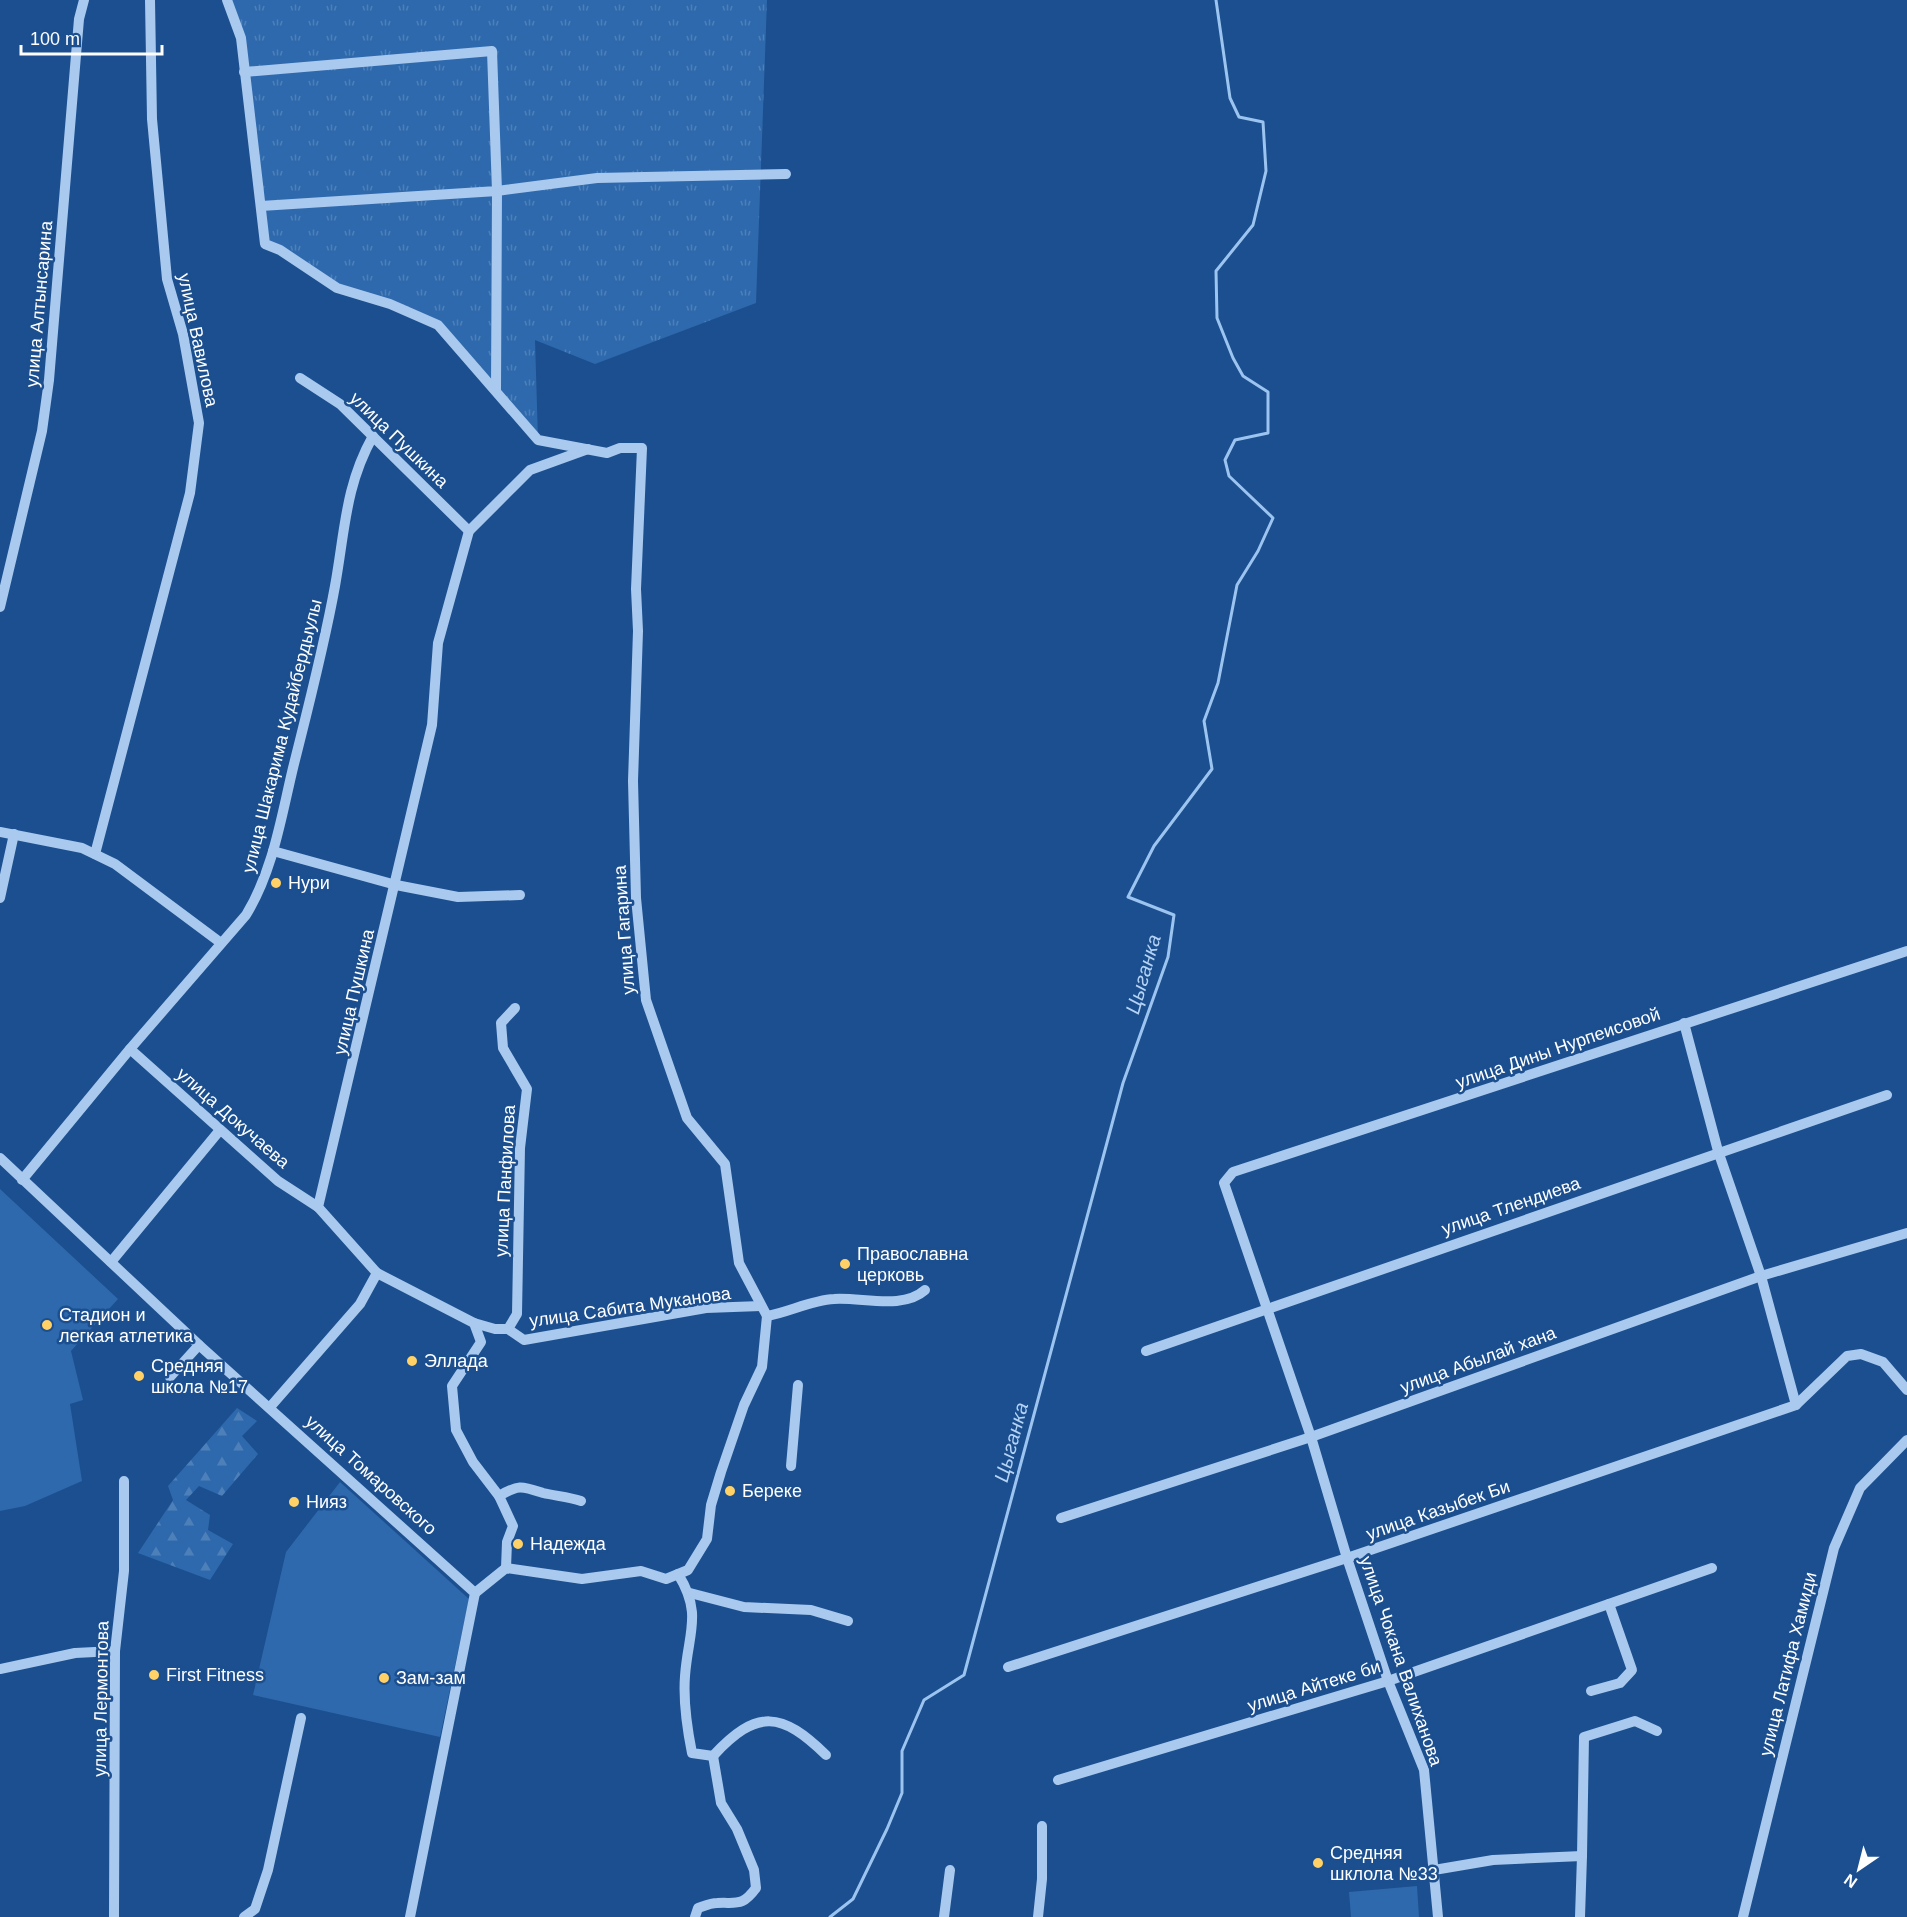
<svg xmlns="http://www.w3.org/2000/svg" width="1907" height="1917" font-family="Helvetica,sans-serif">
<defs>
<pattern id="grass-tufts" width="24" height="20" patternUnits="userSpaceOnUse" patternTransform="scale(1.5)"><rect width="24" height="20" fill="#2e69ad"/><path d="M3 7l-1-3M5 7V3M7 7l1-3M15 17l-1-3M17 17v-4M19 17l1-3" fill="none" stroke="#4d80b9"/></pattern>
<pattern id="forest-firs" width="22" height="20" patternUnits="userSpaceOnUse" patternTransform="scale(1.5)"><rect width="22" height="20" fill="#2e69ad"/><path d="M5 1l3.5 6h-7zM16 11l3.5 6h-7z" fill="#4d80b9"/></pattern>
</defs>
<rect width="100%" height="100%" fill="#1b4f8f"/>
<!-- grass -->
<polygon fill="url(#grass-tufts)" points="227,0 767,0 756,303 595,364 535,340 538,440 438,325 337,288 265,244 244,72"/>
<!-- forest -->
<polygon fill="url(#forest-firs)" points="237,1408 257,1421 242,1436 258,1454 222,1496 199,1486 186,1500 210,1515 208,1530 233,1544 210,1580 138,1553 173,1500 168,1486"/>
<!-- green -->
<g fill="#2e69ad">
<polygon points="0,1189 118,1299 71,1351 83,1400 70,1404 82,1481 25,1506 0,1511"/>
<polygon points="340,1482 469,1599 440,1737 253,1695 286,1552"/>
<polygon points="1417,1886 1419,1917 1351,1917 1349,1892"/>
</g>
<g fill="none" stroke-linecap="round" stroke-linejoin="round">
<!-- stream -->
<polyline stroke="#9cc4f0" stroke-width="3" points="830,1917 853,1899 887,1829 902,1793 902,1751 924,1700 964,1675 1123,1083 1168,957 1174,915 1128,897 1154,846 1212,769 1204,721 1218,683 1237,585 1258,551 1273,518 1229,476 1225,460 1235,440 1268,433 1268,392 1243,376 1233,358 1217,318 1216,271 1253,225 1266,171 1263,122 1239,117 1230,98 1216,0"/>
<!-- minor -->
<g stroke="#a9c9ee" stroke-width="10">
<polyline points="227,0 241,38 265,244 280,250 337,288 390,304 438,325 538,440 607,453 620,448 642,448 636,589 638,631 633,781 636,898 646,1000 687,1118 725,1164 739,1263 767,1316 762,1367 744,1405 721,1472 711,1505 707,1539 688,1570 666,1579 641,1571 582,1579 506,1568 475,1593"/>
<polyline points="244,72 492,51 497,191 261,206"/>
<polyline points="300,378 340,404 469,531"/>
<polyline points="496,390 497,191 597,178 786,174"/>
<polyline points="0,607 42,431 49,380 79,19 84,0"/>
<polyline points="0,832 82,848 115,864 221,943"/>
<polyline points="273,851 396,885 458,897 520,895"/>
<polyline points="95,854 190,493 199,423 183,334 167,279 152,119 150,0"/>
<polyline points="0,898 14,834"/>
<polyline points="1684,1023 1718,1151 1761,1276 1796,1405"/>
<polyline points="130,1049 278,1181 318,1207"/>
<polyline points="0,1158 199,1345 475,1593 410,1917"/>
<path d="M22 1180 130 1049 246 915C273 871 281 818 293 768 308 708 324 647 335 586 345 531 345 486 373 436"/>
<polyline points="111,1262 220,1130"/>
<polyline points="377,1273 474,1323 481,1342 452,1386 456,1430 473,1462 499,1496 513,1526 507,1542 506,1568"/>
<path d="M767 1316C789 1312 812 1300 834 1299 862 1297 903 1310 925 1290"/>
<polyline points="474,1323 495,1329 508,1329"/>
<polyline points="508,1329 517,1314 520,1148 527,1089 503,1048 501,1023 515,1008"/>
<polyline points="508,1329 524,1340 706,1308 761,1306"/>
<polyline points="1146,1351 1887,1095"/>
<polyline points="170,1377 199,1345"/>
<polyline points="271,1406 360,1304 377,1273 318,1207 432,725 438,643 469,531 530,470 588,449"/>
<polyline points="791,1466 798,1385"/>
<path d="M499 1496C519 1484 522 1486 543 1493 556 1496 569 1497 581 1501"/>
<polyline points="1061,1518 1311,1437 1761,1276 1907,1233"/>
<path d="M678 1574C703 1614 688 1633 685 1676 683 1702 687 1728 692 1753L713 1756 721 1803 737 1829 754 1870 756 1888C742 1907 737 1902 717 1903 711 1903 704 1906 698 1908L695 1917"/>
<polyline points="690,1593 744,1607 811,1610 848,1621"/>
<polyline points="1008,1667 1347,1558 1796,1405 1847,1356 1861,1354 1883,1362 1907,1390"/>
<polyline points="0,1669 75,1653 115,1651"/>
<polyline points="1591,1691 1620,1683 1632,1670 1609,1604"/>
<path d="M713 1756C757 1708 782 1712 826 1755"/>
<polyline points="1058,1780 1388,1681 1712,1568"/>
<polyline points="1582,1856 1584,1737 1635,1721 1657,1731"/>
<polyline points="1434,1870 1493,1860 1582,1856 1580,1917"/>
<polyline points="114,1917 115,1651 124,1571 124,1481"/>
<polyline points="244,1917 255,1909 268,1870 301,1718"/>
<polyline points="944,1917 950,1870"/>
<polyline points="1038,1917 1042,1879 1042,1826"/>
<polyline points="1438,1917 1424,1770 1388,1681 1347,1558 1311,1437 1224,1183 1233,1172 1907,951"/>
<polyline points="1743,1917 1834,1548 1860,1488 1907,1440"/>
</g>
</g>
<!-- markers -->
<g fill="#ffd166" stroke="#1b4f8f" stroke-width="2">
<circle cx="276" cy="883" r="6"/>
<circle cx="845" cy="1264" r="6"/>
<circle cx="47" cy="1325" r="6"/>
<circle cx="412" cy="1361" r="6"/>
<circle cx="139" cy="1376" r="6"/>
<circle cx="730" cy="1491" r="6"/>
<circle cx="294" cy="1502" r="6"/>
<circle cx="518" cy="1544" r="6"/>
<circle cx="154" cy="1675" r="6"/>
<circle cx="384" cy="1678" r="6"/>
<circle cx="1318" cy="1863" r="6"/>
</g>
<g text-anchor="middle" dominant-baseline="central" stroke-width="5" stroke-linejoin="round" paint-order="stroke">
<!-- street labels -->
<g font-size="18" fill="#fff" stroke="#1b4f8f">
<text transform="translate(39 304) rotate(-85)">улица Алтынсарина</text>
<text transform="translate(198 340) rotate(78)">улица Вавилова</text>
<text transform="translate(399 440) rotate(44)">улица Пушкина</text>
<text transform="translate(282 736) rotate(-76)">улица Шакарима Кудайбердыулы</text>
<text transform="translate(624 930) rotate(-94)">улица Гагарина</text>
<text transform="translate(354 992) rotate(-77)">улица Пушкина</text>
<text transform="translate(1558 1048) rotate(-19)">улица Дины Нурпеисовой</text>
<text transform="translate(233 1118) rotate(41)">улица Докучаева</text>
<text transform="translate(505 1181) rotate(-87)">улица Панфилова</text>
<text transform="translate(1511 1206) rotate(-19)">улица Тлендиева</text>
<text transform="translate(630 1307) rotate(-8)">улица Сабита Муканова</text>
<text transform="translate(1478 1360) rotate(-20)">улица Абылай хана</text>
<text transform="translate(371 1475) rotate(42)">улица Томаровского</text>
<text transform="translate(1438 1510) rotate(-19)">улица Казыбек Би</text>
<text transform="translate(1401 1661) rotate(71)">улица Чокана Валиханова</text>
<text transform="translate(1788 1664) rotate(-76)">улица Латифа Хамиди</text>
<text transform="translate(1314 1686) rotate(-17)">улица Айтеке би</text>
<text transform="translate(101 1699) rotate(-89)">улица Лермонтова</text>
</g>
<!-- poi labels -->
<g font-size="18" fill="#fff" stroke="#1b4f8f" text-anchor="start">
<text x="288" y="883">Нури</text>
<text x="857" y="1254">Православна<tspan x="857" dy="21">церковь</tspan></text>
<text x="59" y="1315">Стадион и<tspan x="59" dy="21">легкая атлетика</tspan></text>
<text x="424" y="1361">Эллада</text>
<text x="151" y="1366">Средняя<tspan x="151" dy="21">школа №17</tspan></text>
<text x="742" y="1491">Береке</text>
<text x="306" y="1502">Нияз</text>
<text x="530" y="1544">Надежда</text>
<text x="166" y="1675">First Fitness</text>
<text x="396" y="1678">Зам-зам</text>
<text x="1330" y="1853">Средняя<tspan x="1330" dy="21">шклола №33</tspan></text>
</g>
<!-- water labels -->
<g font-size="20" font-style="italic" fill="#b5d3f5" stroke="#1b4f8f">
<text transform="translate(1143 974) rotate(-74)">Цыганка</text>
<text transform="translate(1011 1442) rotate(-75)">Цыганка</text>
</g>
</g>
<!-- north arrow -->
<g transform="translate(1859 1869) rotate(215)" stroke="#1b4f8f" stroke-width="4.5" paint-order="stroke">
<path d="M0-4.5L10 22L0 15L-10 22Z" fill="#ffffff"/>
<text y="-9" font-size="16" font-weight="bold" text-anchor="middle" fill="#ffffff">N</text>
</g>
<!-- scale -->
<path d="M21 45v9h141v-9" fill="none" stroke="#ffffff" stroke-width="3"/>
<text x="30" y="45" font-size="18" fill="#ffffff" stroke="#1b4f8f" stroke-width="4.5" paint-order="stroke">100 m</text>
</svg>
